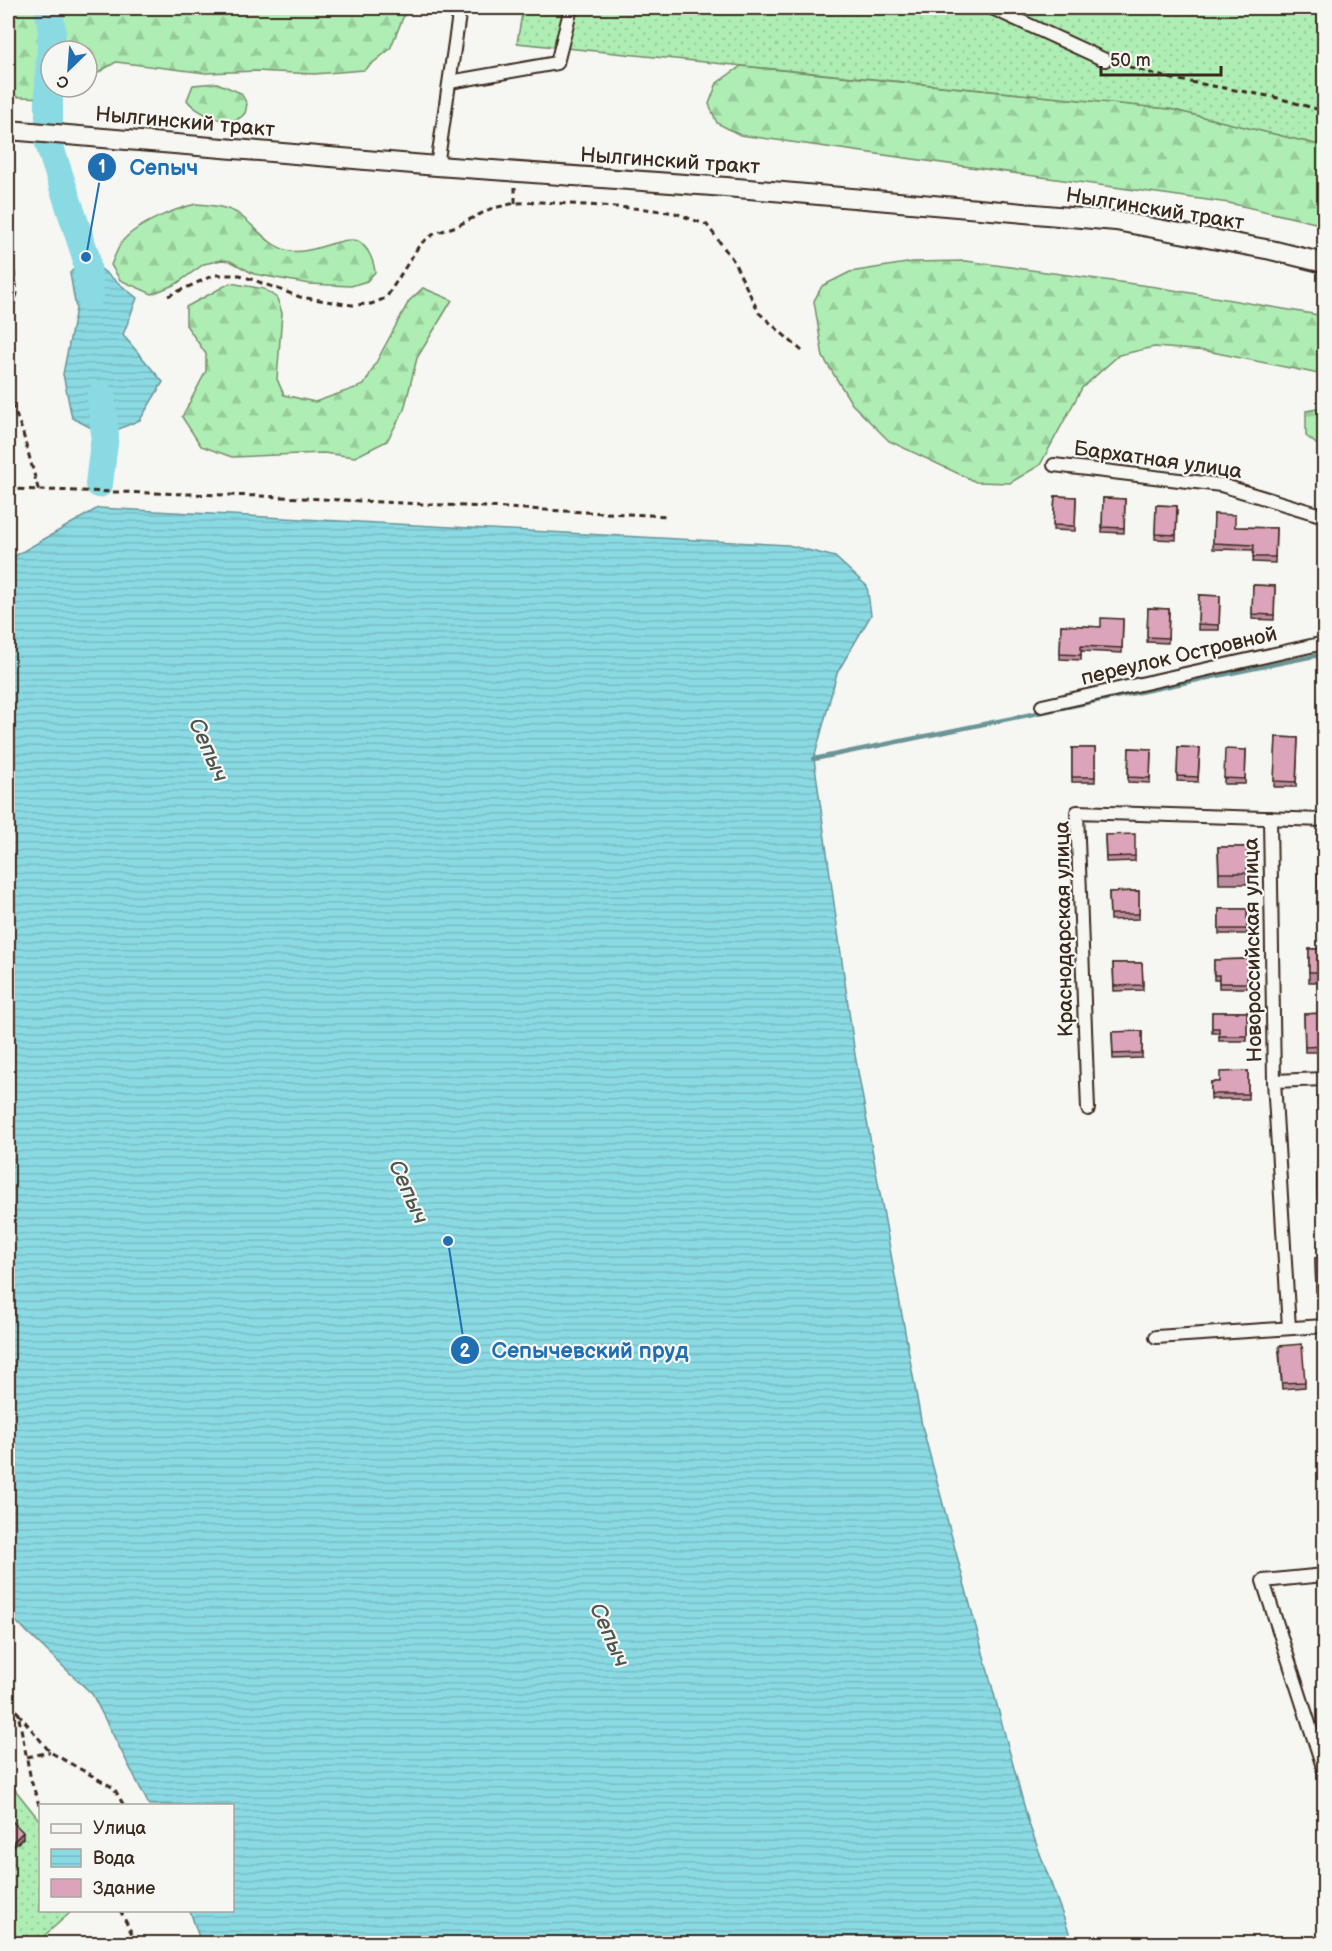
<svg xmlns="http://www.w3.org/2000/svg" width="1332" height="1951" font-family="'Balsamiq Sans',sans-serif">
<defs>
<pattern id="forest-firs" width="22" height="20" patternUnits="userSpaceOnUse" patternTransform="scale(1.5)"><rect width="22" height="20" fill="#aeedb4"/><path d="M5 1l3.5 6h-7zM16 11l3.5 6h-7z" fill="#97cb9a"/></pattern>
<pattern id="garden-dots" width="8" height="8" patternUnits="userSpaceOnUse" patternTransform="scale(1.5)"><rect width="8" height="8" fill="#aeedb4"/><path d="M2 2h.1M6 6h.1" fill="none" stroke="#97cb9a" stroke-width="1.8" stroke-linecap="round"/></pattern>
<pattern id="water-rules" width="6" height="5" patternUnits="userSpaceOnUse" patternTransform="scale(1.5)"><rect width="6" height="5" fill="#8adae4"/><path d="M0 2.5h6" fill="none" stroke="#78bbc3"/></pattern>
</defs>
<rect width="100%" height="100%" fill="#f6f6f2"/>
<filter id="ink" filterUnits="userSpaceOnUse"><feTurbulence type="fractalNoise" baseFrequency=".0167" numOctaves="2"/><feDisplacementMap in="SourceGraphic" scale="12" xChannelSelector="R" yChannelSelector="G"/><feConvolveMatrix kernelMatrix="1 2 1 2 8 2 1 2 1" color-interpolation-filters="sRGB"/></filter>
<g filter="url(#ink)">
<!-- forest -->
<g fill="url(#forest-firs)" stroke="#748c69" stroke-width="1.5">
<path d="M8 8H407L390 49 364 70 314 74 256 71 206 73 116 62 87 79V51H51V87H75C57 100 29 98 8 96Z"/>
<polygon points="741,66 1170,109 1324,146 1324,225 1229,203 740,135 717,123 709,104 717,83"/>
<path d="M217 83 241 93 247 104C246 107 246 111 245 113 232 131 196 113 187 100L193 85Z"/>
<path d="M196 204C210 205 224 206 237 213 255 225 268 247 290 251 311 255 344 235 358 241 362 243 365 247 368 251 372 258 374 263 375 272L367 281 351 286 310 284 254 274 230 261 222 260 204 264 176 284 152 294 120 280 111 265C114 258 117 250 121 243 134 225 174 209 196 204Z"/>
<polygon points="966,261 1156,287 1324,316 1324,375 1207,351 1154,347 1119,355 1082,388 1040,465 1010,483 976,482 889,441 852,404 823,357 814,301 822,286 850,272 913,262"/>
<polygon points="230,283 264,289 277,298 282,313 277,379 284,395 315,402 364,385 409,301 423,288 452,300 417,358 404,410 387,441 355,457 323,453 232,457 201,446 182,417 206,371 206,354 186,325 186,307"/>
<polygon points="1324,408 1324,450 1306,436 1306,411"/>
</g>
<!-- garden -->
<g fill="url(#garden-dots)" stroke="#748c69" stroke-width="1.5">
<polygon points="523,8 1324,8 1324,146 1170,109 517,43"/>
<polygon points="8,1781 40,1821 40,1910 72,1911 36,1943 8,1943"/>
</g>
<!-- water -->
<g fill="url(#water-rules)" stroke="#6a9495" stroke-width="1.5">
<polygon points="86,257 137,298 123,335 163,382 140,420 105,435 72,418 63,374 76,309 70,273"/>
<polygon points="98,508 788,545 835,557 867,586 871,615 837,673 814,759 855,1055 922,1426 1029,1824 1073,1943 201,1943 190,1911 232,1910 232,1806 149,1805 92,1694 8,1614 8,560"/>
</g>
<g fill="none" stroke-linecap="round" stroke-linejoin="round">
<!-- stream -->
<polyline stroke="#6a9495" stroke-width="4.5" points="814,759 1324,654"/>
<!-- river -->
<g stroke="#8adae4" stroke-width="28">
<polyline points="48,8 52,30 49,77 49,144 86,257 90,296"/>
<polyline points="99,484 105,435 101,396"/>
</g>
<defs>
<g id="street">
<polyline points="992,8 1105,60"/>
<polyline points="450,82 557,63 571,8"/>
<polyline points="437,166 460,8"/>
<polyline points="1054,465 1221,485 1324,516"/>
<polyline points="1042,706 1324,643"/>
<polyline points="1270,818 1274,1081 1289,1328"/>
<polyline points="1274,1081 1324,1079"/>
<polyline points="1088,1109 1077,812 1324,820"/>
<polyline points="1156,1337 1324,1326"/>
<polyline points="1324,1575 1263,1581 1324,1770"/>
</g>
<polyline id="secondary" points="8,130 437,166 726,187 1116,221 1271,250 1324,263"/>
</defs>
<!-- street casing -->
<use href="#street" stroke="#3b2a1e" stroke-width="16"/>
<!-- secondary casing -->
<use href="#secondary" stroke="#3b2a1e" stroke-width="22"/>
<!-- path -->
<g stroke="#3b2a1e" stroke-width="3" stroke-dasharray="6 4.5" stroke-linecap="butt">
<polyline points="1119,64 1168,78 1274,97 1324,111"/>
<polyline points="515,203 515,187"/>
<polyline points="8,230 17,293 8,326"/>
<polyline points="168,296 214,275 240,275 300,297 352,305 371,304 386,298 420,244 434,234 459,225 490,209 515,203 541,202 646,209 675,213 707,225 733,260 759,313 802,351"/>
<polyline points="8,394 22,430 39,492"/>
<polyline points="8,489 260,496 668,516"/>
<polyline points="8,1701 18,1713 31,1780 40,1808"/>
<polyline points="18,1713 50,1752 114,1788 124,1806"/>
<polyline points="27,1757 50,1752"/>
<polyline points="120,1910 137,1944"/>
</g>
<!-- street -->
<use href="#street" stroke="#f6f6f2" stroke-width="12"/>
<!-- secondary -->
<use href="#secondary" stroke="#f6f6f2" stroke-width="18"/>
</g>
<!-- wall -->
<g fill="#bc8da0" stroke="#3b2a1e" stroke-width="1.5">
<polygon points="1055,496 1076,497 1075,531 1053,530"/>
<polygon points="1103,498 1125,499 1124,533 1102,532"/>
<polygon points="1156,505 1177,506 1176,540 1155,539"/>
<polygon points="1214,514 1235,527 1276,528 1275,563 1253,562 1254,550 1213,549"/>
<polygon points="1253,585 1275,586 1274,620 1252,619"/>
<polygon points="1199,595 1220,596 1219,630 1198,630"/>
<polygon points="1148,608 1169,609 1168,643 1147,642"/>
<polygon points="1123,619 1122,653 1081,651 1081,660 1060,659 1061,625 1101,627"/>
<polygon points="1276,737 1298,738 1296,787 1274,787"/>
<polygon points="1178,747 1200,748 1198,782 1177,781"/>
<rect x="1072" y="748" width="23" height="34"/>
<polygon points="1129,748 1151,749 1150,783 1128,782"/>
<polygon points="1246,750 1245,784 1224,784 1224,778"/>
<polygon points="1105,835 1135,856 1135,861 1106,862"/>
<polygon points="1218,847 1247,847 1247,884 1219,884"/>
<polygon points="1319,847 1324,847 1324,888 1318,888"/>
<polygon points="1139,891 1139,919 1110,920 1109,892"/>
<rect x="1219" y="909" width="28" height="25"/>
<rect x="1309" y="949" width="15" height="33"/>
<polygon points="1247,959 1247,988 1219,988 1219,980 1214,980 1214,960"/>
<polygon points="1113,963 1142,963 1143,990 1114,991"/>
<polygon points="1212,1012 1247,1012 1247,1041 1219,1041 1219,1033 1212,1033"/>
<polygon points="1324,1013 1324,1052 1305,1052 1304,1014"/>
<polygon points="1142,1031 1142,1058 1113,1059 1112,1032"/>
<polygon points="1248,1071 1248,1099 1211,1099 1211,1082 1220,1082"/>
<rect x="1317" y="1168" width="7" height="31"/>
<polygon points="1315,1258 1324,1258 1324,1292 1316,1292"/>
<polygon points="1279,1352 1305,1382 1305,1387 1282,1389"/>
<polygon points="8,1827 23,1838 12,1848 8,1843"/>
</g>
<!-- shaded-wall -->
<polygon fill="#997382" stroke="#3b2a1e" stroke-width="1.5" points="23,1832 23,1838 12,1848 12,1843"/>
<!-- building -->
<g fill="#dba4ba" stroke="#3b2a1e" stroke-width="1.5">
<polygon points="1055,496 1076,497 1075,526 1053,525"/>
<polygon points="1103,498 1125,499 1124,528 1102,527"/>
<polygon points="1156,505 1177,506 1176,535 1155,534"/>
<polygon points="1214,514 1235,515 1235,527 1276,528 1275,557 1253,557 1254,545 1213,543"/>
<polygon points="1253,585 1275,586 1274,615 1252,614"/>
<polygon points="1199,595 1220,596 1219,625 1198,624"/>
<polygon points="1148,608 1169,609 1168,638 1147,637"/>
<polygon points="1101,618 1123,619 1122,648 1081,646 1081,655 1060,654 1061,625 1101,627"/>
<polygon points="1276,737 1298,738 1296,782 1274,781"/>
<polygon points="1178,747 1200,748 1198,777 1177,776"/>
<rect x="1072" y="748" width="23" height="29"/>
<polygon points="1129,748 1151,749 1150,778 1128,777"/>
<polygon points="1225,749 1246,750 1245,779 1224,778"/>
<polygon points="1135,834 1135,856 1106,857 1105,835"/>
<polygon points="1218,847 1247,847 1247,873 1219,873"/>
<polygon points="1319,847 1324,847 1324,883 1318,883"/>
<polygon points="1139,891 1139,914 1110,914 1109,892"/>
<rect x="1219" y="909" width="28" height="20"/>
<rect x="1309" y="949" width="15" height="23"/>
<polygon points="1247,959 1247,983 1219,983 1219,975 1214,975 1214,960"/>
<polygon points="1113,963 1142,963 1143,985 1114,986"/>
<polygon points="1212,1012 1247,1012 1247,1036 1219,1036 1219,1028 1212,1028"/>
<polygon points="1324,1013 1324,1046 1305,1047 1304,1014"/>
<polygon points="1142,1031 1142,1053 1113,1054 1112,1032"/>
<polygon points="1248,1071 1248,1094 1211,1094 1211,1082 1220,1082 1220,1072"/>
<rect x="1317" y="1168" width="7" height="21"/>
<polygon points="1315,1258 1324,1258 1324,1286 1316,1287"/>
<polygon points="1302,1344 1305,1382 1282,1383 1279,1346"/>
<polygon points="13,1822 23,1832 12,1843 8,1838 8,1827"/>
</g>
</g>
<g text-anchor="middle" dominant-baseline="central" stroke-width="4.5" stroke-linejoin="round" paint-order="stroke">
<!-- street labels -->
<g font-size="21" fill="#3b2a1e" stroke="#f6f6f2">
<text transform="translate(185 122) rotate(5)">Нылгинский тракт</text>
<text transform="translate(670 161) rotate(4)">Нылгинский тракт</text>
<text transform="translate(1155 209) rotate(9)">Нылгинский тракт</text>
<text transform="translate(1158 460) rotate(8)">Бархатная улица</text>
<text transform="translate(1179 656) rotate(-13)">переулок Островной</text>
<text transform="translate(1064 929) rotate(-91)">Краснодарская улица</text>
<text transform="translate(1253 950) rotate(-91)">Новороссийская улица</text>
</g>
<!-- water labels -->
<g font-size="22" font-style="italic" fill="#4f5650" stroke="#f6f6f2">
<text transform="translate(208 750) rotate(66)">Сепыч</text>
<text transform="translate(408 1192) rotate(66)">Сепыч</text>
<text transform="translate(609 1635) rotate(66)">Сепыч</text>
</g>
</g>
<!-- callouts -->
<path fill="none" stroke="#1f6fb2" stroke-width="2" d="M86 257L102 167M448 1241L465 1350"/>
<g fill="#1f6fb2" stroke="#f6f6f2" stroke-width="2">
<circle cx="86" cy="257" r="6"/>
<circle cx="448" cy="1241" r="6"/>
<circle cx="102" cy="167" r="15"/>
<circle cx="465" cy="1350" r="15"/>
</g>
<g font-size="18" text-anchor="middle" font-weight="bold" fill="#fff">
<text x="102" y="173">1</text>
<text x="465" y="1357">2</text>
</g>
<g font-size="22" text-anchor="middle" font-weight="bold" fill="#1f6fb2" stroke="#f6f6f2" stroke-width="4.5" stroke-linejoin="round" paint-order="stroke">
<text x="164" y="175">Сепыч</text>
<text x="590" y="1358">Сепычевский пруд</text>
</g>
<!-- margin -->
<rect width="1332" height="1951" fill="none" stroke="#f6f6f2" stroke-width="30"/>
<rect x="15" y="15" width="1302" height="1921" fill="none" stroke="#3b2a1e" stroke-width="2" filter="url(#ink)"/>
<!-- legend -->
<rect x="39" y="1804" width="195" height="108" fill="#f6f6f2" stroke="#aba49d" stroke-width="1.5"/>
<rect x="51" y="1824" width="30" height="9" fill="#f6f6f2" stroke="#aba49d" stroke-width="1.5"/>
<text x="93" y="1834" font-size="18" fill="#3b2a1e">Улица</text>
<rect x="51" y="1849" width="30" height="18" fill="url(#water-rules)" stroke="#aba49d" stroke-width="1.5"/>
<text x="93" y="1864" font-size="18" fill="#3b2a1e">Вода</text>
<rect x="51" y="1879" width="30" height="18" fill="#dba4ba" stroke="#aba49d" stroke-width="1.5"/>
<text x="93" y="1894" font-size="18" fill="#3b2a1e">Здание</text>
<!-- north arrow -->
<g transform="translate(69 69) rotate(205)"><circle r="28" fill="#f6f6f2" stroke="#aba49d" stroke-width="1.5"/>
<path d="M0-4.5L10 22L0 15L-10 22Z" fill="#1f6fb2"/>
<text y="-9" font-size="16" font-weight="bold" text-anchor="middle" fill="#3b2a1e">С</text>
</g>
<!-- scale -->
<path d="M1101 66v9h120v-9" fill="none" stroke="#3b2a1e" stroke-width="3"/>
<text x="1110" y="66" font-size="18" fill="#3b2a1e" stroke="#f6f6f2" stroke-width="4.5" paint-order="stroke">50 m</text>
</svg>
